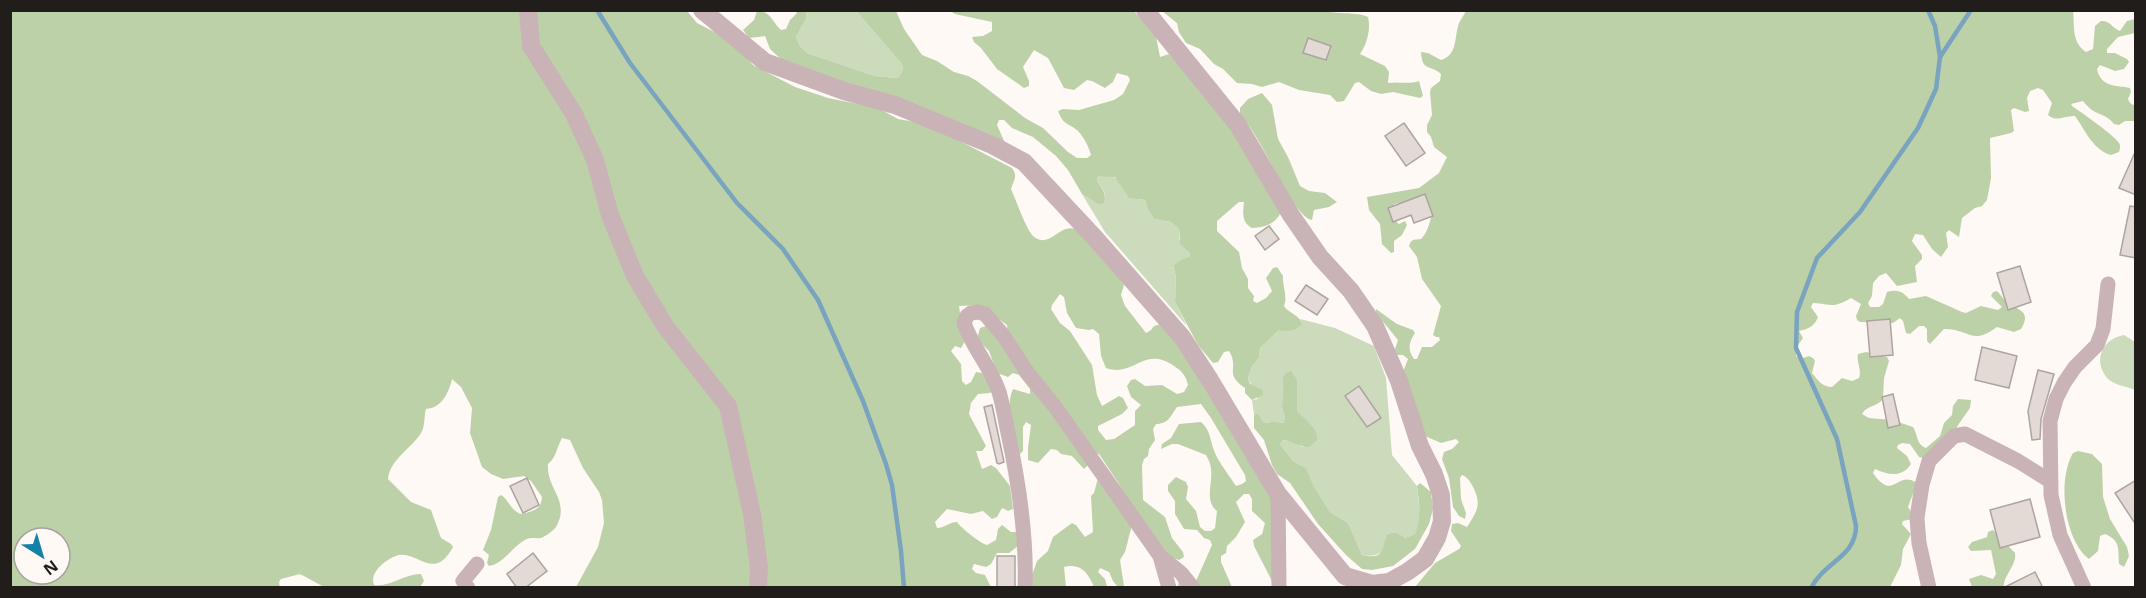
<svg xmlns="http://www.w3.org/2000/svg" width="2146" height="598" font-family="'Open Sans',sans-serif">
<rect width="100%" height="100%" fill="#fff9f6"/>
<!-- green -->
<g fill="#cbdbbc">
<polygon points="806,11 856,11 902,64 903,70 898,78 875,76 807,53 800,46 796,37 806,19"/>
<path d="M1109 175C1127 180 1119 199 1145 200L1148 210 1154 219 1171 222 1179 229V239L1189 252 1190 256 1180 260 1173 267 1176 277 1175 302 1187 326 1105 232 1082 194 1099 205 1104 203C1107 194 1103 188 1097 181L1098 176Z"/>
<path d="M1300 319 1335 328 1374 346 1386 378 1392 455 1417 486 1420 514 1419 525 1415 534 1405 538 1397 533 1385 540V550C1380 555 1369 557 1362 555L1348 523 1330 512 1314 486 1306 468 1293 461 1280 444 1283 440 1294 442 1303 447 1312 426 1297 411V380L1283 378 1282 408 1285 418 1283 423 1272 421 1268 423 1263 422 1258 413 1254 415 1252 400 1258 399 1248 378 1252 366 1259 358 1260 348 1280 329 1302 323Z"/>
<path d="M2124 335 2135 342V390C2126 386 2116 386 2108 379 2092 361 2102 339 2124 335Z"/>
</g>
<!-- forest -->
<g fill="#bcd1a7" fill-rule="evenodd">
<path d="M1318 10C1330 14 1360 12 1368 17 1371 29 1367 44 1360 54L1385 66 1389 72 1388 83C1400 81 1407 85 1419 81L1423 96 1420 98 1393 92 1381 94 1371 91 1359 82 1355 83 1344 101 1337 102 1330 95 1299 90 1279 82 1262 87 1252 84 1237 83 1223 69 1214 64 1200 49 1186 43 1179 32 1177 23 1162 11Z"/>
<path d="M10 11H687L697 23 734 42 753 65 795 87 828 98 878 108 898 119 921 123 952 137 1012 168C1018 176 1014 180 1011 189 1016 200 1026 229 1033 236 1050 250 1058 224 1075 229L1107 259 1124 285 1121 295 1125 306 1146 333 1151 330 1154 326 1161 324 1170 331 1272 493 1273 583 1254 546 1253 540 1262 534 1265 523 1252 511V499L1249 494H1244L1236 502 1245 522 1236 537 1227 546 1226 553 1221 556V562L1232 587H1178L1179 579 1196 581 1212 545 1210 540 1204 538 1197 530 1184 529 1175 514V501L1168 491V485L1176 477 1186 482 1188 487 1186 499 1196 511 1200 527 1205 531H1211L1215 528 1217 511C1204 501 1213 483 1211 469 1211 464 1208 459 1206 455L1178 444H1172L1161 449 1162 444 1171 438 1179 424 1201 422C1211 430 1210 442 1215 453 1220 464 1229 475 1236 486L1242 484 1246 481 1245 475 1211 418 1201 404 1177 407C1171 415 1169 424 1156 424L1153 429 1155 440 1149 449 1148 456 1144 459 1142 465 1143 500 1165 517 1172 538 1183 552 1184 557 1179 560 1173 558 1159 545 1127 503 1119 484 1099 454 1093 453 1089 464 1084 469 1072 456 1061 454 1057 450 1051 449 1038 463 1028 460V448L1031 425 1026 422 1023 427V451L1019 455C1015 435 1004 409 1013 389L1030 394V389L1019 375 1013 373 1008 377 997 373 989 351 977 339 980 328 986 326 1008 336 1007 325 980 305 959 306 964 343 961 348 955 346 951 351 961 364 962 381 966 385 971 382 976 372C987 373 990 379 994 388L990 393 978 394 971 403 969 414 986 446 982 451H976L982 469 991 465 996 468 1010 486 1013 509 1008 511 1002 508 997 517 992 519 983 511 971 514 947 509 935 522 937 528C945 528 949 522 957 522 961 528 980 543 987 545L996 540 998 529 1002 525 1011 532H1017L1018 546 1009 553H997L991 564 986 567 974 564 972 569 976 573 985 575 991 587H576L598 547 604 523 602 500 599 492 583 468 570 440 562 438C557 447 556 458 548 464 546 489 571 501 556 527 553 531 546 536 541 538 537 539 531 537 527 539 513 545 505 563 489 566L487 563 489 555 483 550 491 530 498 497 501 495C509 500 511 512 522 514 533 511 541 510 542 497L531 481 524 476 503 479 491 474 482 467 470 433 472 408 461 387 452 379C450 388 445 401 436 406 433 408 430 408 426 409 424 416 425 427 421 433 411 449 390 459 388 479L411 502 431 510 441 538 451 544 453 547C434 582 418 551 399 555 387 558 369 572 374 585 391 587 404 574 421 574L424 581 420 587H324L300 574 281 579 279 582 280 588 11 587ZM1060 294 1064 297 1067 313 1076 328 1089 330 1093 329 1099 334 1101 356 1106 368C1136 378 1142 345 1174 366 1182 371 1186 376 1188 385L1184 392 1177 394 1162 385 1145 386 1135 379 1131 380 1127 386 1131 397 1141 405 1135 411V425L1114 439 1106 440 1098 430V426L1122 414 1128 408 1123 398 1119 396 1102 406 1097 395 1092 365 1070 331 1060 323 1051 309 1052 305ZM24 538H60V574H24Z"/>
<path d="M757 11C771 11 772 22 781 30L786 29 790 20 797 13 796 11H806V19L796 37 800 46 807 53 875 76 898 78 903 70 902 64 856 11H896L904 29 922 55 937 61 954 72 968 76 977 81 1025 118 1043 128 1068 152 1077 158H1087L1091 155C1089 147 1084 138 1079 132 1069 122 1064 127 1058 111L1063 109 1079 110 1114 100 1123 94 1130 80 1128 76 1117 73 1113 82 1105 88 1092 81 1087 80 1074 90 1064 88 1048 58 1034 50 1023 67 1029 81V86L1024 88 997 69 981 48 974 42 972 37 983 36 992 31V22L955 14 950 11H1134L1156 36 1160 57 1169 54 1216 105 1282 210C1276 224 1266 227 1252 228 1241 222 1243 212 1244 202H1239L1217 221V231L1239 252 1242 268 1248 279V288L1254 296 1253 301 1257 303 1266 298 1272 291 1266 278 1273 268 1277 267 1283 276C1282 286 1288 296 1284 306 1288 313 1298 314 1302 323 1297 331 1288 332 1279 330L1260 348 1259 358 1252 366 1248 378 1250 384 1263 390V395L1252 400 1245 393V388C1223 373 1240 369 1229 351L1224 352 1218 362 1213 363 1198 345 1175 302 1176 277 1173 266 1180 260 1190 256 1189 252 1180 244 1179 229 1171 222 1154 219 1148 210 1145 200 1129 198 1115 177 1098 176 1097 181C1102 188 1107 194 1104 203L1099 205 1082 194 1068 170 1056 156 1033 137 1012 128 1004 120H999L997 125 1005 143 782 60 770 49 765 36 749 38 743 30 754 20Z"/>
<path d="M1466 11H2073C2075 26 2071 42 2086 52L2093 49 2095 26 2101 21C2110 20 2112 28 2120 31L2127 21 2135 19V33L2118 37 2107 49V53H2115L2127 59 2129 62 2124 69 2115 71 2100 65 2097 69C2101 88 2117 85 2130 88L2131 92 2128 99 2130 103 2135 106V121H2125L2119 125 2114 124C2105 112 2095 117 2083 101L2071 104 2073 107C2079 110 2116 137 2119 143 2121 146 2120 148 2119 152L2111 155C2093 150 2085 130 2075 116 2065 115 2057 123 2048 115L2052 103 2043 90 2038 88 2030 91 2027 98 2029 111 2025 112 2014 108 2011 110 2014 131 2011 133 1990 138 1991 178 1987 200 1982 206 1975 208 1962 218 1959 237 1949 230 1946 233 1948 247 1941 257 1932 249 1923 235 1915 234 1912 241 1922 255V259L1915 266 1917 282 1897 286 1886 273 1879 276 1873 283 1872 296 1868 303 1870 307H1879L1883 304 1887 292C1897 289 1903 291 1909 299L1926 296 1962 312 1966 313 1981 306 1998 310 2002 307 1991 296 1993 292 1997 291C2001 295 2004 300 2008 303 2018 310 2032 311 2021 329L2014 332 1997 327C1972 346 1970 329 1944 329L1930 344 1927 341V329L1924 326H1919L1910 334 1906 333 1903 321 1900 318 1893 323 1860 322 1857 320 1856 316 1861 304 1851 298C1832 309 1832 304 1813 303L1811 307 1818 317C1814 327 1808 329 1799 331L1803 338 1796 348V356L1800 359 1809 356 1813 358 1815 361 1812 373C1818 380 1822 387 1832 387L1842 378 1852 381 1859 378C1862 369 1856 362 1858 354L1866 352 1887 357 1889 361 1884 378 1883 399C1877 407 1867 405 1862 414L1869 418 1892 420 1913 427C1918 435 1916 444 1926 448L1940 436 1944 423 1952 415 1953 406 1958 399 1971 400 1970 408 1958 425 1953 436 1928 459 1919 457 1910 444 1902 443 1898 445 1897 448 1907 456 1911 464C1902 478 1888 475 1875 469L1873 473C1894 503 1896 469 1917 483L1908 507 1913 515 1912 519 1903 521 1902 524 1911 534 1903 549 1901 565 1890 587H1415L1435 563 1459 549 1461 546 1451 531 1452 524 1458 523 1467 527C1478 510 1482 504 1472 485 1469 480 1467 477 1462 475L1460 478 1461 499 1466 513 1465 519 1459 516 1453 507 1449 478 1442 459 1444 452 1452 449 1459 442 1456 439 1441 443 1425 436 1403 372 1408 359 1403 355H1396L1395 349 1398 340 1376 313V309L1397 324 1413 330 1415 333C1409 342 1407 349 1414 359H1417L1422 347H1432L1440 340 1439 337H1436L1433 335 1441 306 1422 279 1417 257 1409 246C1411 238 1415 240 1421 239 1428 232 1429 223 1432 215L1427 198 1394 204C1391 211 1393 219 1399 224L1405 221 1407 225 1402 235 1394 241V252L1391 253 1382 244 1380 224 1369 210 1367 197 1419 188 1439 173 1447 157 1434 147 1431 137 1427 132V125L1432 115 1430 92 1431 88 1440 81 1441 74C1430 64 1422 72 1421 52L1428 53 1441 60C1458 55 1454 37 1459 23 1461 19 1464 15 1466 11Z"/>
<path d="M1262 93 1272 105 1278 139 1288 157 1300 186 1309 191 1325 193 1337 202 1329 207 1314 210 1312 220C1293 218 1261 134 1240 115V108L1248 99Z"/>
<path d="M1291 371 1297 380V411C1305 419 1318 428 1317 440L1309 447C1300 447 1292 441 1283 440L1280 444 1293 461 1306 468 1314 486 1330 512 1348 523 1362 555C1386 560 1381 549 1387 535 1395 531 1398 533 1405 538L1415 534C1422 518 1419 503 1417 486L1420 483 1431 492 1433 509 1429 524 1415 549 1393 566 1372 570 1362 569 1346 555 1318 524 1290 483 1277 474 1272 465 1264 440 1254 428V415L1258 413 1263 422 1268 423 1272 421 1283 423 1285 418 1282 408 1283 378 1286 373Z"/>
<path d="M2078 451 2092 454 2102 464 2103 497 2110 519 2127 547 2129 556 2124 567 2119 564C2118 549 2121 541 2105 534L2100 536 2098 551 2089 559C2064 540 2057 480 2073 453Z"/>
<path d="M1098 478 1130 514 1131 529 1125 552 1120 560 1124 586 1118 587 1113 581 1109 572 1100 568 1098 572 1105 579 1107 587H1094C1088 573 1081 563 1064 567L1066 587H1032V575L1037 561 1048 551 1053 537 1072 523 1076 525 1085 537 1093 532 1091 496 1094 493Z"/>
<path d="M1993 530 2015 553C2017 566 2003 575 2004 587H1972L1969 579 1981 575 1993 579 1996 574 1991 550 1971 551 1968 547 1972 542 1987 537 1988 532Z"/>
</g>
<g fill="none" stroke-linecap="round" stroke-linejoin="round">
<!-- stream -->
<g stroke="#79a3bf" stroke-width="4.5">
<polyline points="597,10 630,63 737,203 783,249 818,300 863,401 886,464 892,485 901,551 904,588"/>
<polyline points="1940,57 1971,10"/>
<path d="M1811 588C1824 562 1856 557 1856 526L1837 439 1796 348 1797 312 1817 258 1860 212 1918 128 1936 89 1940 57 1935 26 1928 10"/>
</g>
</g>
<!-- building -->
<g fill="#e3dad5" stroke="#ada4a0" stroke-width="1.5">
<polygon points="1308,38 1331,46 1326,60 1303,53"/>
<polygon points="1404,123 1425,153 1406,166 1385,136"/>
<polygon points="2136,150 2136,195 2119,188"/>
<polygon points="1425,194 1433,216 1414,223 1411,215 1393,222 1388,208"/>
<polygon points="2130,206 2136,207 2136,258 2120,255"/>
<polygon points="1269,226 1279,239 1265,250 1255,236"/>
<polygon points="2020,266 2031,302 2008,310 1997,273"/>
<polygon points="1306,285 1328,299 1317,315 1295,301"/>
<polygon points="1890,319 1893,355 1870,357 1867,321"/>
<polygon points="1982,347 2017,356 2009,388 1975,380"/>
<polygon points="2038,370 2054,374 2041,419 2040,439 2032,440 2028,411"/>
<polygon points="1359,386 1381,418 1367,427 1345,396"/>
<polygon points="1893,394 1900,425 1888,428 1882,397"/>
<polygon points="992,405 1004,462 999,464 997,463 984,407"/>
<polygon points="527,478 539,505 523,513 510,486"/>
<polygon points="2136,480 2136,525 2115,493"/>
<polygon points="2030,499 2040,537 2000,548 1990,510"/>
<polygon points="533,553 547,571 525,588 517,588 507,574"/>
<rect x="997" y="556" width="18" height="32"/>
<polygon points="2035,572 2043,588 2003,588"/>
</g>
<g fill="none" stroke-linecap="round" stroke-linejoin="round">
<!-- minor -->
<g stroke="#cab3b6" stroke-width="15">
<polyline points="1278,494 1279,588"/>
<polyline points="1160,556 1181,573 1193,588"/>
<polyline points="468,588 463,581 477,564"/>
<path d="M1025 588C1027 535 1019 484 1008 433 1005 419 1003 405 999 392 991 367 973 349 964 323L967 316 971 313 978 312 985 314 1003 335 1027 372 1056 408 1160 556 1169 588"/>
<polyline points="1929,588 1919,543 1917,518 1922,485 1929,461 1954,436 1965,434 2018,461 2050,481"/>
<polyline points="2084,588 2060,535 2051,495 2050,421 2056,399 2064,383 2075,367 2097,345 2103,329 2108,284"/>
</g>
<!-- tertiary -->
<g stroke="#cab3b6" stroke-width="18">
<polyline points="528,10 531,46 574,114 595,160 610,215 635,276 665,326 728,406 752,514 759,567 758,588"/>
<polyline points="702,10 765,62 844,91 895,105 992,145 1024,162 1095,238 1182,337 1210,380 1278,494 1345,576 1372,584 1389,582 1407,572 1425,559 1437,538 1442,521 1441,495 1434,474 1420,446 1399,381 1375,326 1351,291 1320,257 1291,215 1238,125 1145,10"/>
</g>
</g>
<!-- border -->
<rect width="2146" height="598" fill="none" stroke="#201d1b" stroke-width="24"/>
<!-- north arrow -->
<g transform="translate(42 556) rotate(143)"><circle r="28" fill="#fff9f6" stroke="#a6a19e" stroke-width="1.5"/>
<path d="M0-4.5L10 22L0 15L-10 22Z" fill="#1481a9"/>
<text y="-9" font-size="16" font-weight="bold" text-anchor="middle" fill="#201d1b">N</text>
</g>
</svg>
